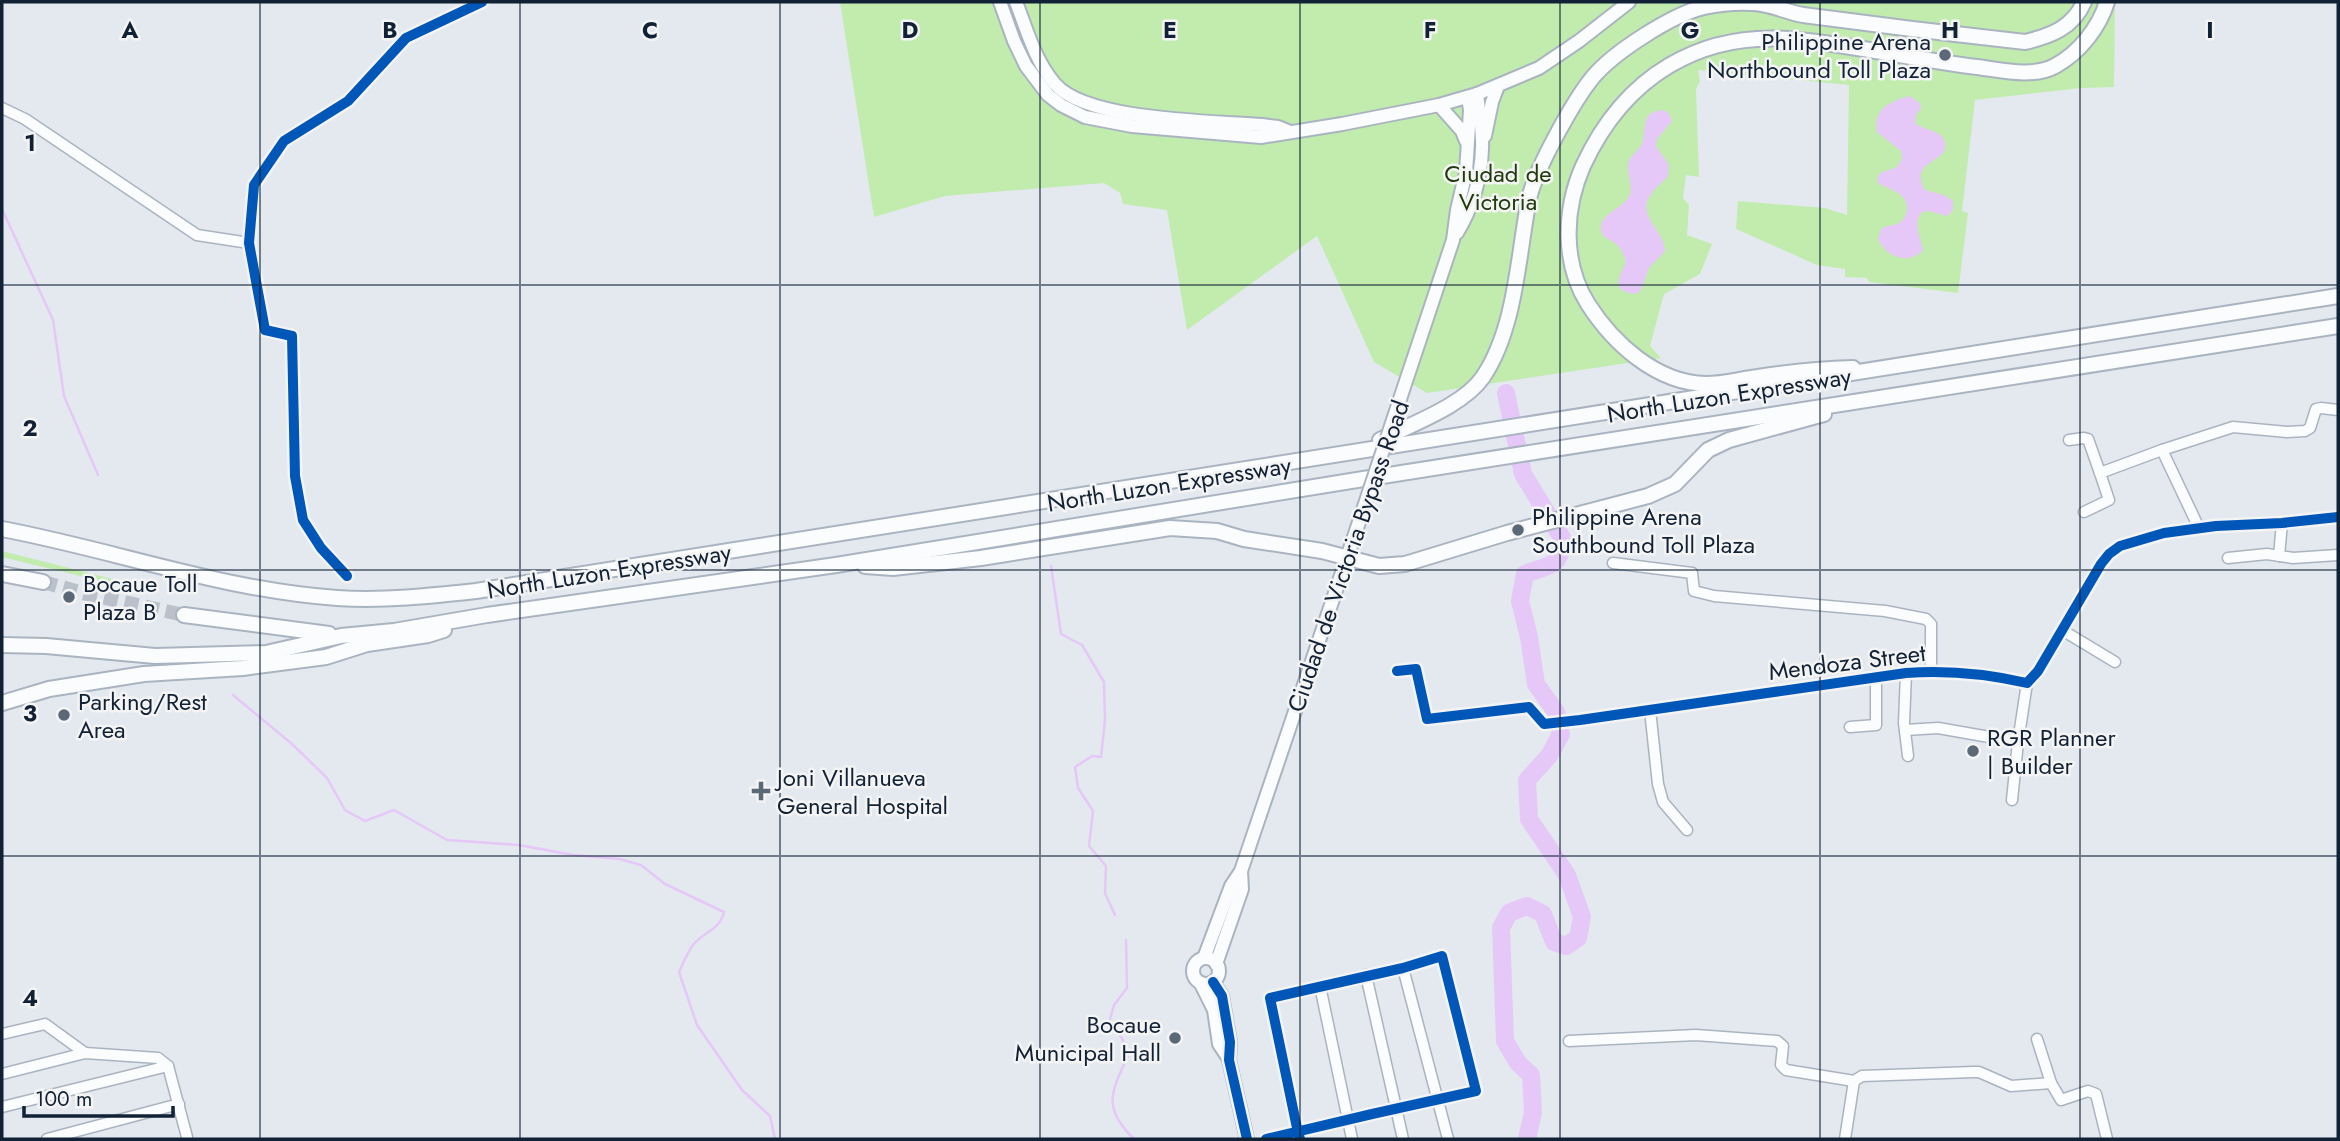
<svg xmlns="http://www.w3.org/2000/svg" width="2340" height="1141" font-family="Jost,sans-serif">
<rect width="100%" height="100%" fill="#e4e9ef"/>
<!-- green -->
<g fill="#c1ecae">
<polygon points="840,2 2115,2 2114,87 2081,88 1975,100 1962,211 1968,213 1958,293 1869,282 1867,278 1845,277 1845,269 1817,265 1736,229 1738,201 1825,208 1847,215 1849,85 1698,70 1700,81 1696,89 1699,177 1686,175 1683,198 1689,205 1687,235 1712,244 1700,274 1664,294 1650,346 1661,358 1427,393 1374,362 1317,236 1187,330 1167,210 1123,204 1120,193 1104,183 945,196 874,217"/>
<polygon points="2,551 140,586 113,584 2,557"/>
</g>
<!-- water -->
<g fill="#e5c8f7">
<path d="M1909 96 1920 103 1921 108 1916 115 1915 123C1923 130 1940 130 1944 140 1954 163 1906 159 1925 190L1944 195 1953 201V210L1947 216 1929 211 1922 212C1912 224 1921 237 1923 251 1907 265 1886 257 1878 239L1881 229C1887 225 1890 226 1897 224 1903 221 1906 216 1907 210 1908 193 1891 190 1879 184L1877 179 1880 173 1897 167 1902 159 1901 151 1877 132C1873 108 1890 102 1909 96Z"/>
<path d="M1661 110 1668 112 1672 121 1657 139 1656 146 1669 165 1668 176C1663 182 1656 187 1652 193 1634 215 1664 229 1665 251L1649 268 1641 290 1636 294C1611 292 1618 279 1626 262 1624 255 1622 249 1616 244 1610 239 1602 238 1601 230 1598 213 1625 209 1630 194 1632 184 1628 177 1628 167 1627 157 1638 152 1642 144 1645 136 1643 126 1647 118 1650 112 1655 112 1661 110Z"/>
</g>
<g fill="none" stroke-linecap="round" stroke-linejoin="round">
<!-- stream -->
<g stroke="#e5c8f7" stroke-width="2.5">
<polyline points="2,209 53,320 64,396 98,475"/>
<polyline points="1051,566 1061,634 1082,645 1104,682 1105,720 1101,757 1092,756 1075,767 1078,788 1093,811 1089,846 1106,866 1105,893 1115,915"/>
<path d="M233 695 292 744 327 778 345 810 365 821 394 810 447 840 519 845 573 855 620 859 641 865 665 884 724 912C720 930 703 932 693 945 687 953 683 963 679 972L697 1025 742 1090 770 1116 775 1139"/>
<path d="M1126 940 1127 988 1114 1005 1109 1023 1122 1038 1128 1056C1111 1092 1102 1108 1134 1139"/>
</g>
<!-- river -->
<path stroke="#e5c8f7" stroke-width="18" d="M1506 393 1523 474 1564 541C1558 570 1549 564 1525 574L1520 601 1529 637 1536 684 1556 712 1561 734 1549 756 1527 780 1529 819 1567 875 1582 917 1578 938 1566 946 1554 942 1543 914 1527 906 1509 913 1501 928 1505 1041 1518 1063 1531 1075 1533 1113 1527 1139"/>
<!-- highway-tunnel -->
<polyline stroke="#bac1ca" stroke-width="14" stroke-dasharray="14 7" stroke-linecap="butt" points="43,582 83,593 184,615"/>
<defs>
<g id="minor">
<polyline points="2,108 25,119 197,235 249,243"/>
<polyline points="2069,440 2084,438 2088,439 2100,473"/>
<polyline points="2084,512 2109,500 2100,473 2162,450"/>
<polyline points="2199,528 2162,450 2233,427 2287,432 2305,431 2310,428 2316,409 2321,408 2338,410"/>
<polyline points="2279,556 2282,523"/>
<polyline points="2228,558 2267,554 2293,558 2338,555"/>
<polyline points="1613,563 1692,573 1694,591 1714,596 1885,611 1926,619 1931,624 1931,671"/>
<polyline points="347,576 321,548 303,520 295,476 292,336 265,330 249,243 254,185 284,141 348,101 406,38 482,2"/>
<polyline points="2062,630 2115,662"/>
<path d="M1397 671 1416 669 1427 719 1529 707 1544 724 1580 720 1906 673C1946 670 1988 674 2027 683L2038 671 2101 564 2109 554 2120 546 2164 533 2216 526 2282 523 2338 517"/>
<polyline points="1906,673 1904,723 1908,756"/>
<polyline points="1650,710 1658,784 1663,802 1687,830"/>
<polyline points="1850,727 1876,725 1876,677"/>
<polyline points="1905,730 1938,728 2018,742 2027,683"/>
<polyline points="2012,800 2018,742"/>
<polyline points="1403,968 1448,1139"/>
<polyline points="1366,975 1403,1139"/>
<polyline points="1320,986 1352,1139"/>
<polyline points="2,1034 45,1024 85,1053"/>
<polyline points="2037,1039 2051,1083"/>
<polyline points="1569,1041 1696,1035 1777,1041 1783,1046 1781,1065 1786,1070 1854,1081 1862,1076 1973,1072 1979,1072 2011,1086 2051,1083 2061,1100 2088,1091 2096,1094 2107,1139"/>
<polyline points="2,1074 85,1053 158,1058 168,1066 187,1137"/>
<polyline points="2,1107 168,1066"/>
<polyline points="47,1139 179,1104"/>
<path d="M1266 1139C1336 1122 1406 1106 1476 1091L1442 956 1403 968 1270 998 1297 1128 1300 1139"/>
<polyline points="1845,1139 1854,1081"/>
</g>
<g id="major">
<polyline points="1000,2 1014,41 1026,66 1048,95 1061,105 1085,117 1132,126 1261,137 1342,124 1439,105 1477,94 1539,68 1579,41 1629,2"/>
<path d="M1016 2C1027 30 1035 61 1055 84 1087 121 1213 121 1262 125L1278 127 1288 131"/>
<polyline points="1439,105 1462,131 1466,141"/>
<polyline points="1485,136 1492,102 1498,86"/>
<path d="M1457 233C1472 208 1481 179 1482 149 1483 131 1479 112 1477 94"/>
<polyline points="1400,399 1453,240 1457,210 1466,172 1470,110 1468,97"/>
<circle cx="1206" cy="971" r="13"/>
<polyline points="1204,958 1231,886 1241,871 1357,528"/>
<polyline points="1216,964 1242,889 1241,871"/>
<polyline points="1213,982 1222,996 1230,1042 1229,1060 1247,1139"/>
<polyline points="1201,984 1214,1010 1219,1044 1229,1059"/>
</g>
<g id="highway">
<path d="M1853 368C1821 369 1790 372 1758 377 1741 379 1723 384 1706 384 1656 383 1613 343 1588 304 1562 263 1564 209 1583 166 1624 77 1700 29 1799 40 1859 46 1917 60 1977 67 2001 70 2033 78 2055 66 2079 53 2099 28 2107 2"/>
<path d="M1380 440C1411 424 1463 406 1483 377 1516 328 1518 255 1529 199 1535 170 1574 100 1593 77 1614 52 1673 14 1704 7 1718 4 1737 2 1752 3 1769 3 1786 12 1803 15 1877 25 1951 34 2025 42 2050 36 2073 28 2084 2"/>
<path d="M2 529C114 550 222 590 337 598 384 601 430 596 476 591 1097 495 1718 399 2338 296"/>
<polyline points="865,566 893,568 981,558 1170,528 1217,531 1244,539 1322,551 1379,566 1405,564 1507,533 1648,496 1675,484 1708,450 1729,440 1824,414"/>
<polyline points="2,574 43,582"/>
<polyline points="184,615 329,634"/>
<polyline points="2,645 46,646 155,656 266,653 341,636 394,631 487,615 836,565 1357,480 2338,326"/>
<polyline points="2,703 49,689 144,674 243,668 326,657 367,644 428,635 444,630"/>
</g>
</defs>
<!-- minor casing -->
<use href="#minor" stroke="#aab4c1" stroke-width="13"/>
<!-- major casing -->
<use href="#major" stroke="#aab4c1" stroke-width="16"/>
<!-- highway casing -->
<use href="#highway" stroke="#aab4c1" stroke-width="18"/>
<!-- minor -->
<use href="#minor" stroke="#fbfcfd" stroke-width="10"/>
<!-- major -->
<use href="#major" stroke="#fbfcfd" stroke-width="12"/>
<!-- highway -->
<use href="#highway" stroke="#fbfcfd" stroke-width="14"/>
<defs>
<polyline id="major-bridge" points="1357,528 1400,399"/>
</defs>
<!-- major-bridge casing -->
<use href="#major-bridge" stroke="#aab4c1" stroke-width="16" stroke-linecap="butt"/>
<!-- major-bridge -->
<use href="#major-bridge" stroke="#fbfcfd" stroke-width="12"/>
<defs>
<g id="cycleway">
<polyline points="347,576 321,548 303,520 295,476 292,336 265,330 249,243 254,185 284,141 348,101 406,38 482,2"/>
<path d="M1397 671 1416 669 1427 719 1529 707 1544 724 1580 720 1906 673C1946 670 1988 674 2027 683L2038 671 2101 564 2109 554 2120 546 2164 533 2216 526 2282 523 2338 517"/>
<polyline points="1213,982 1222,996 1230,1042 1229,1060 1247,1139"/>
<path d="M1266 1139C1336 1122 1406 1106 1476 1091L1442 956 1403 968 1270 998 1297 1128 1300 1139"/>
</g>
</defs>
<!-- cycleway casing -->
<use href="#cycleway" stroke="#f4f4f4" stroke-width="15"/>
<!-- cycleway -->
<use href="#cycleway" stroke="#0057b8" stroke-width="10"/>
</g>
<!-- grid -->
<path fill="none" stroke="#112236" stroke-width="2" stroke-opacity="0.55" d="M260 2V1139M520 2V1139M780 2V1139M1040 2V1139M1300 2V1139M1560 2V1139M1820 2V1139M2080 2V1139M2 285H2338M2 570H2338M2 856H2338"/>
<!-- markers -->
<g fill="#5b6877" stroke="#f4f4f4" stroke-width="2.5">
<circle cx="1945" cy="55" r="7"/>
<circle cx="1518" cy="530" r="7"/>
<circle cx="69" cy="597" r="7"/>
<circle cx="64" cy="715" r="7"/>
<circle cx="1973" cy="751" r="7"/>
<path d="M757.5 780.5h7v7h7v7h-7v7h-7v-7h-7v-7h7z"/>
<circle cx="1175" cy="1038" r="7"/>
</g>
<g text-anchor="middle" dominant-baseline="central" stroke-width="5" stroke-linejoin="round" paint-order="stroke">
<!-- poi labels -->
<g font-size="24" fill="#112236" stroke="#f4f4f4" text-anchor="start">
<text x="1931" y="41" text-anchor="end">Philippine Arena<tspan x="1931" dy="28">Northbound Toll Plaza</tspan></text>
<text x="1532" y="516">Philippine Arena<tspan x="1532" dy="28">Southbound Toll Plaza</tspan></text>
<text x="83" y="583">Bocaue Toll<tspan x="83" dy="28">Plaza B</tspan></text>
<text x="78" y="701">Parking/Rest<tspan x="78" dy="28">Area</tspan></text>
<text x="1987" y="737">RGR Planner<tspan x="1987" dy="28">| Builder</tspan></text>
<text x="777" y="777">Joni Villanueva<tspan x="777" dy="28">General Hospital</tspan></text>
<text x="1161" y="1024" text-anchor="end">Bocaue<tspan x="1161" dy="28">Municipal Hall</tspan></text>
</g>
<!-- park labels -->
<g font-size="24" fill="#203b0d" stroke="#f4f4f4">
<text x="1498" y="173">Ciudad de<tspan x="1498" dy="28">Victoria</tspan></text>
</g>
<!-- street labels -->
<g font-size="24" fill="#112236" stroke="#f4f4f4">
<text transform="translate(1729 395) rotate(-9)">North Luzon Expressway</text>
<text transform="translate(1169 484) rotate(-9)">North Luzon Expressway</text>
<text transform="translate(1348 556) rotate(-71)">Ciudad de Victoria Bypass Road</text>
<text transform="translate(609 571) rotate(-9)">North Luzon Expressway</text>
<text transform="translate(1847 662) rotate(-7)">Mendoza Street</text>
</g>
</g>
<g font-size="23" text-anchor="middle" font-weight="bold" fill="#112236" stroke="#f4f4f4" stroke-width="5" stroke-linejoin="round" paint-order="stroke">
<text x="130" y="38">A</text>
<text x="390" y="38">B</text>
<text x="650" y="38">C</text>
<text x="910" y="38">D</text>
<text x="1170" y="38">E</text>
<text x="1430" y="38">F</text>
<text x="1690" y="38">G</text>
<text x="1950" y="38">H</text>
<text x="2210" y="38">I</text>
<text x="30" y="151">1</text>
<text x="30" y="436">2</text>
<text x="30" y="721">3</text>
<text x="30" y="1006">4</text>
</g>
<!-- border -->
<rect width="2340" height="1141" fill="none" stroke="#112236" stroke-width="7"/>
<!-- scale -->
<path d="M24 1106v10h149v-10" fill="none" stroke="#112236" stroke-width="3.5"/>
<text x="35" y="1106" font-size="21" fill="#112236" stroke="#f4f4f4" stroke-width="5" paint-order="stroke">100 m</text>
</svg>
